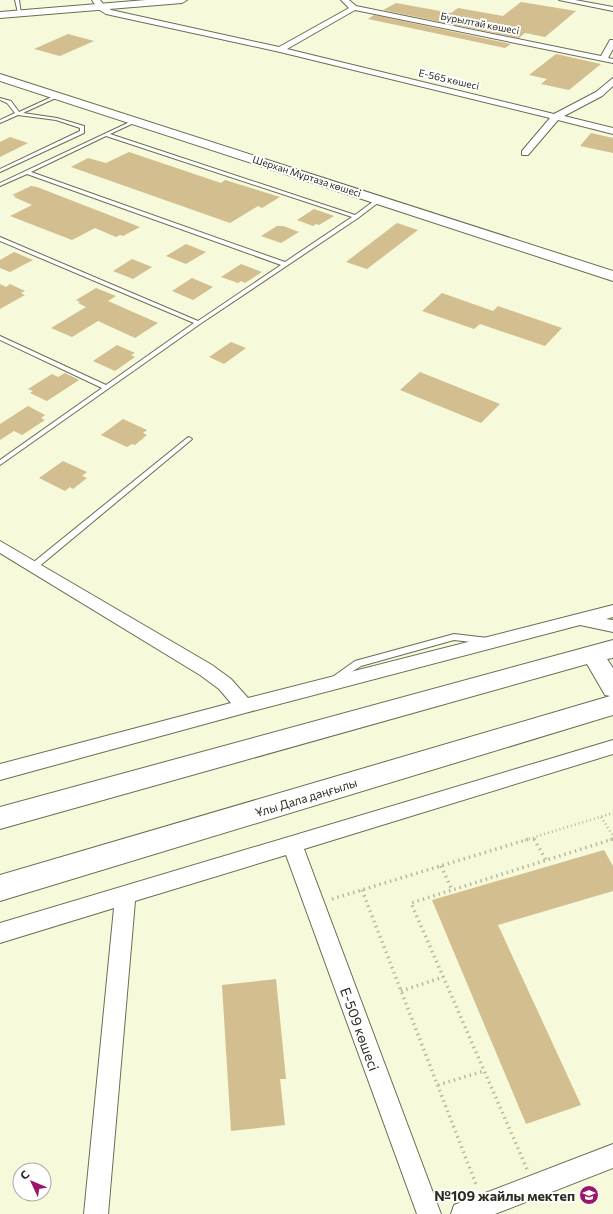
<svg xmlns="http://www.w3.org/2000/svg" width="613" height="1214" font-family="Commissioner,sans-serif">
<rect width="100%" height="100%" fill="#f6f9da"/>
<!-- building -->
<g fill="#d2be8f">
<polygon points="521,2 576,11 545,37 525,33 519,38 383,10 396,3 451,13 458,8 503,16"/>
<polygon points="374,15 511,44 505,48 368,19"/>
<polygon points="68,34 94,41 60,56 34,49"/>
<polygon points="556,54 601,64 569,90 541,84 547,79 529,75"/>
<polygon points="591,133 613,138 613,153 580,146"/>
<polygon points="10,137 28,143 0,157 0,142"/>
<polygon points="129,152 221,183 225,180 280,197 262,208 258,206 230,223 71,167 88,158 106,163"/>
<polygon points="31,186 37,187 140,227 123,236 120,235 116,237 95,228 72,240 10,216 32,205 14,197 16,196 12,195"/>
<polygon points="314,209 334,216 319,225 316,224 313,226 297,220"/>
<polygon points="397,223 418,230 367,269 346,262"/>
<polygon points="277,226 283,226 299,232 281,243 261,236"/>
<polygon points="186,244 206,252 186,264 166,256"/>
<polygon points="14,252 33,260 10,272 0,268 0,260"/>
<polygon points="132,259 152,267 133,279 113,271"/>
<polygon points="241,264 262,272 245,283 241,281 238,283 221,277"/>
<polygon points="192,278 213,287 193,300 172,291"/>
<polygon points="0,284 6,287 10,284 25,291 21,293 25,295 0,309"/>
<polygon points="96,288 116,296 108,301 158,323 135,338 98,321 72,337 51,328 86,307 78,303 80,302 76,300"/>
<polygon points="442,293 493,311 498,306 562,328 545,346 480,324 474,329 422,311"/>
<polygon points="231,342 246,348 224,364 209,357"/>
<polygon points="117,345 135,353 131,355 135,357 115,371 93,361"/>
<polygon points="420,372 500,404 481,423 400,390"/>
<polygon points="65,373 79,380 47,401 30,393 33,391 28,389 52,374 58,377"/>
<polygon points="28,406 45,415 41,418 45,420 22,435 14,431 0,440 0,424"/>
<polygon points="123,419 147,430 143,433 147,435 135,445 132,444 127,447 101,435"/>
<polygon points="63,461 87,472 82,476 87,478 73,489 70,487 65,491 39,478"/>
<polygon points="604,850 613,866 613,891 498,925 581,1105 526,1124 432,900"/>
<polygon points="276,979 286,1079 280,1079 285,1125 231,1131 222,985"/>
</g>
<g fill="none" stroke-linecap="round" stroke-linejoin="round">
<defs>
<g id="lane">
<polygon points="15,0 19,0 21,14 18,13"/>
<polygon points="56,95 60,96 23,113 57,118 84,126 84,133 0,172 0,169 80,131 80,128 56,120 18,115 0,123 0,120 15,113 7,103 0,100 0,98 11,101 19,112"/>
<path d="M134 120 136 121V122L110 134 355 215 378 198 383 199 358 218 200 324 0 465V460L102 388 0 340V336L106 385 194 323 0 241V237L198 321 281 265 27 174 0 186V183ZM106 136 352 217 285 262 31 172Z"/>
<polygon points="189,437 192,439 191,440 36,569 30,569 29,567 30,565 187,438"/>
<polygon points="454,634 488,638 491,639 492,641 491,643 488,644 454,640 361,666 334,683 331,682 330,680 331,678 355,661"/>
</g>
<g id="street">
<polygon points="92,0 100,0 104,5 111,10 279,47 349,8 341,0 349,0 356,6 601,56 610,40 613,40 613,49 608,58 613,59 613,63 355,10 287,49 554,114 596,92 613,78 613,86 602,96 564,116 613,128 613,134 558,120 528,155 522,155 522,151 550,118 280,52 106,14 98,9"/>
<polygon points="559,0 575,0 613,7 613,11"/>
<polygon points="0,541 212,665 231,679 248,698 613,605 613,617 606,619 613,620 613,632 580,625 245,713 0,780 0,764 231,703 219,689 200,675 0,553"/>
<polygon points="613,740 613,754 304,849 441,1214 417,1214 286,855 135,901 108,1214 84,1214 114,908 0,943 0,923"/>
<polygon points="613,1144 613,1168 495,1214 451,1214 454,1205"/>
</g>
<g id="secondary">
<polygon points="146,0 187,0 182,3 0,18 0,12"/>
<polygon points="0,74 613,271 613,281 0,81"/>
<polygon points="613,640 613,658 607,659 613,668 613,715 0,901 0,875 610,696 605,695 587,664 0,829 0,807"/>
</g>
</defs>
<!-- lane casing -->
<use href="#lane" stroke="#6b6d53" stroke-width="2"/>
<!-- street casing -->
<use href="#street" stroke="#6b6d53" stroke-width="2"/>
<!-- secondary casing -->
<use href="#secondary" stroke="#6b6d53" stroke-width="2"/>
<!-- path-far1 -->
<g stroke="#b7b9a0" stroke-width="2.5" stroke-dasharray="1 3" stroke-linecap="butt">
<polyline points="601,817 613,836"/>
<polyline points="534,838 535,840"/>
<polyline points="525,840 613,813"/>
<polyline points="610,840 613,839"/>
</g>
<!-- path -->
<g stroke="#b7b9a0" stroke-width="3.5" stroke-dasharray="1.5 4" stroke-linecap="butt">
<polyline points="534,839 546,860"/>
<polyline points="441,866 452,890"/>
<polyline points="362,890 477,1187"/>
<polyline points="332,899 529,839"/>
<polyline points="401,991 443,977"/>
<polyline points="438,1085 484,1071"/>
<polyline points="527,1169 411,903 613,839"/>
</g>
<!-- lane -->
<use href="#lane" fill="#fff" fill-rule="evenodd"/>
<!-- street -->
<use href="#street" fill="#fff" fill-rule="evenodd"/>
<!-- secondary -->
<use href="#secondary" fill="#fff" fill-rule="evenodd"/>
</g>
<!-- icons -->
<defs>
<symbol id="school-disc" viewBox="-11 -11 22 22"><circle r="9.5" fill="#9a166a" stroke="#fff"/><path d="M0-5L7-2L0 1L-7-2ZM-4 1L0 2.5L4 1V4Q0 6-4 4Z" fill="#fff"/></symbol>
</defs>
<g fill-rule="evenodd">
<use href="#school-disc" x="578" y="1184" width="22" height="22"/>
</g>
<g text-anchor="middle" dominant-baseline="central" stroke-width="4" stroke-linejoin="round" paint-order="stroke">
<!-- far-street labels -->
<g font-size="10" fill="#2c2c21" stroke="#fff">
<text transform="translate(480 23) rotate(11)">Бурылтай көшесі</text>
<text transform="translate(449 79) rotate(13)">Е-565 көшесі</text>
<text transform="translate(307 176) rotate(18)">Шерхан Мұртаза көшесі</text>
</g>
<!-- street labels -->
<g font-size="12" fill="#2c2c21" stroke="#fff">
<text transform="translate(306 797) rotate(-17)">Ұлы Дала даңғылы</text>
</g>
<!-- near-street labels -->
<g font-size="14" fill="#2c2c21" stroke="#fff">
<text transform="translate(360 1029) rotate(70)">Е-509 көшесі</text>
</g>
<!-- near-poi labels -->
<g font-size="14" font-weight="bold" fill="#2c2c21" stroke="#fff" text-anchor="end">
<text x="575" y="1195">№109 жайлы мектеп</text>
</g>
</g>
<!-- north arrow -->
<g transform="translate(32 1182) rotate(314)"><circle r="19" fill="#ffffff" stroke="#ababa6"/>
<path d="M0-3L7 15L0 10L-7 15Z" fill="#9a166a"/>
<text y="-6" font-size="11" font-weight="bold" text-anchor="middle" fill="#2c2c21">С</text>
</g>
</svg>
